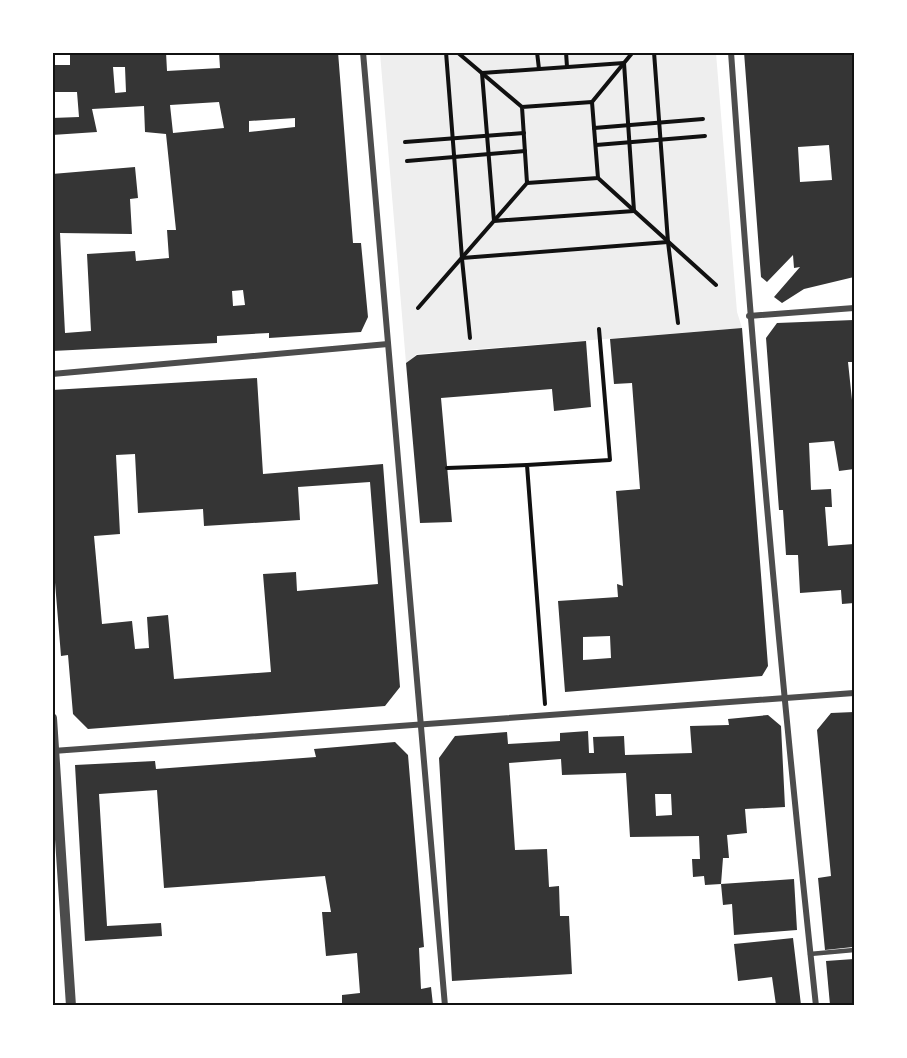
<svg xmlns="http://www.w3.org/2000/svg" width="907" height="1058" font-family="Inter,sans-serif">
<rect width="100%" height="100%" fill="#fff"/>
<!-- green -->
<polygon fill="#eee" points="380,53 716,53 737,312 742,328 417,354 406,363"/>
<!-- building -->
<g fill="#353535" fill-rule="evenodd">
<path d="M70 52H166L167 71 220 68 219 52H338L353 243H361L368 317 361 332 269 338V333L217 336V343L52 351V174L135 167 138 198 130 199 132 234 60 233 65 333 91 331 87 254 135 251 136 261 169 258 167 230H176L166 134 145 132 144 106 92 109 97 132 52 135V118L79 117 77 92H52V65H70ZM113 67H125L126 92 115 93ZM219 102 224 128 173 133 170 105ZM295 118V127L249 132V121ZM243 290 245 305 233 306 232 291Z"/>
<path d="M744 52H854V277L804 289 782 303 774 297 800 267 794 268 793 255 767 282 761 277ZM829 145 832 180 800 182 798 147Z"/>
<polygon points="854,320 854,362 848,362 852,400 854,399 854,469 839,471 834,441 809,443 811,490 831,489 832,507 825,507 828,546 854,544 854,603 842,604 841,590 800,593 798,555 786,555 783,510 779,510 766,338 777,323"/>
<path d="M742 328 768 666 762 676 565 692 558 601 618 597 617 584 623 586 616 491 640 489 632 383 614 384 610 339ZM610 636 611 658 583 660V637Z"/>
<polygon points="586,341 591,407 554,411 552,389 441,398 452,522 420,523 406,363 417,355"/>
<path d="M257 378 263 474 383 464 400 687 385 706 88 729 73 714 68 655 61 656 52 546V390ZM135 454 138 513 203 509 204 526 300 520 298 487 370 482 378 584 297 591 296 572 263 574 271 672 174 679 168 615 147 617 149 648 135 649 132 621 102 624 94 536 120 534 116 455Z"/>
<polygon points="854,712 853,947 825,950 818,878 831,876 817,730 831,713"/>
<path d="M768 715 781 726 785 807 745 809 747 833 727 835 729 858H723L721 884 705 885 704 876 693 877 692 859H700L699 836 630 837 626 773 562 775 561 759 509 763 515 850 547 849 549 887 559 886 560 916H569L572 974 452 981 439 758 455 736 507 732 508 744 560 741V733L588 731 589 753H594L593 737 624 736 625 755 692 753 690 726 729 725 728 719ZM655 794H671L672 815 656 816Z"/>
<polygon points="395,742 408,755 424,947 419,948 421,989 431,987 433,1005 342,1005 342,995 360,993 357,953 326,956 322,912 331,912 325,876 164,888 157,790 99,794 107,926 161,923 162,936 85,941 75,765 155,761 156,769 316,757 314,749"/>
<polygon points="794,879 797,930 734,935 732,904 723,905 721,884"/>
<polygon points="793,938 801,1005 776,1005 772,977 738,981 734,944"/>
<polygon points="854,959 854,1005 830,1005 826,961"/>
</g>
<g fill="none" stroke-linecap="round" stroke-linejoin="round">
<!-- path -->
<g stroke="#111" stroke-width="4">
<polyline points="446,52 462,258 668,242"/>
<polyline points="457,52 522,107 592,102 598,178 527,183 522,107"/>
<polyline points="537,52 539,69"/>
<polyline points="566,52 567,67"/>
<polyline points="654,52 668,242 678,323"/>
<polygon points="624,63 634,211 494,221 482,73"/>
<polyline points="592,102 633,52"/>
<polyline points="594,128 703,119"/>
<polyline points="405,142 524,133"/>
<polyline points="596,145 705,136"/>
<polyline points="407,161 525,151"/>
<polyline points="598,178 716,285"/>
<polyline points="462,259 470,338"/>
<polyline points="418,308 527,183"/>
<polyline points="447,468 527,465"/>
<polyline points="545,704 527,465 610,460 599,329"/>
</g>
<!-- service -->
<polyline stroke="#4c4c4c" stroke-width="4.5" points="810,954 854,950"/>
<!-- minor -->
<g stroke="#4c4c4c" stroke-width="6">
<polyline points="363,52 445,1006"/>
<path d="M731 52C753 371 782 688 816 1006"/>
<polyline points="749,316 854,308"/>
<polyline points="52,374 388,344"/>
<polyline points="53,751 854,693"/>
</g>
<!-- tertiary -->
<polyline stroke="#4c4c4c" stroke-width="10" points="52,718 71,1006"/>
</g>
<!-- border -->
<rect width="907" height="1058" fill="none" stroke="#ffffff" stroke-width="108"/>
<rect x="54" y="54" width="799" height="950" fill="none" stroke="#111" stroke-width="2"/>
</svg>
